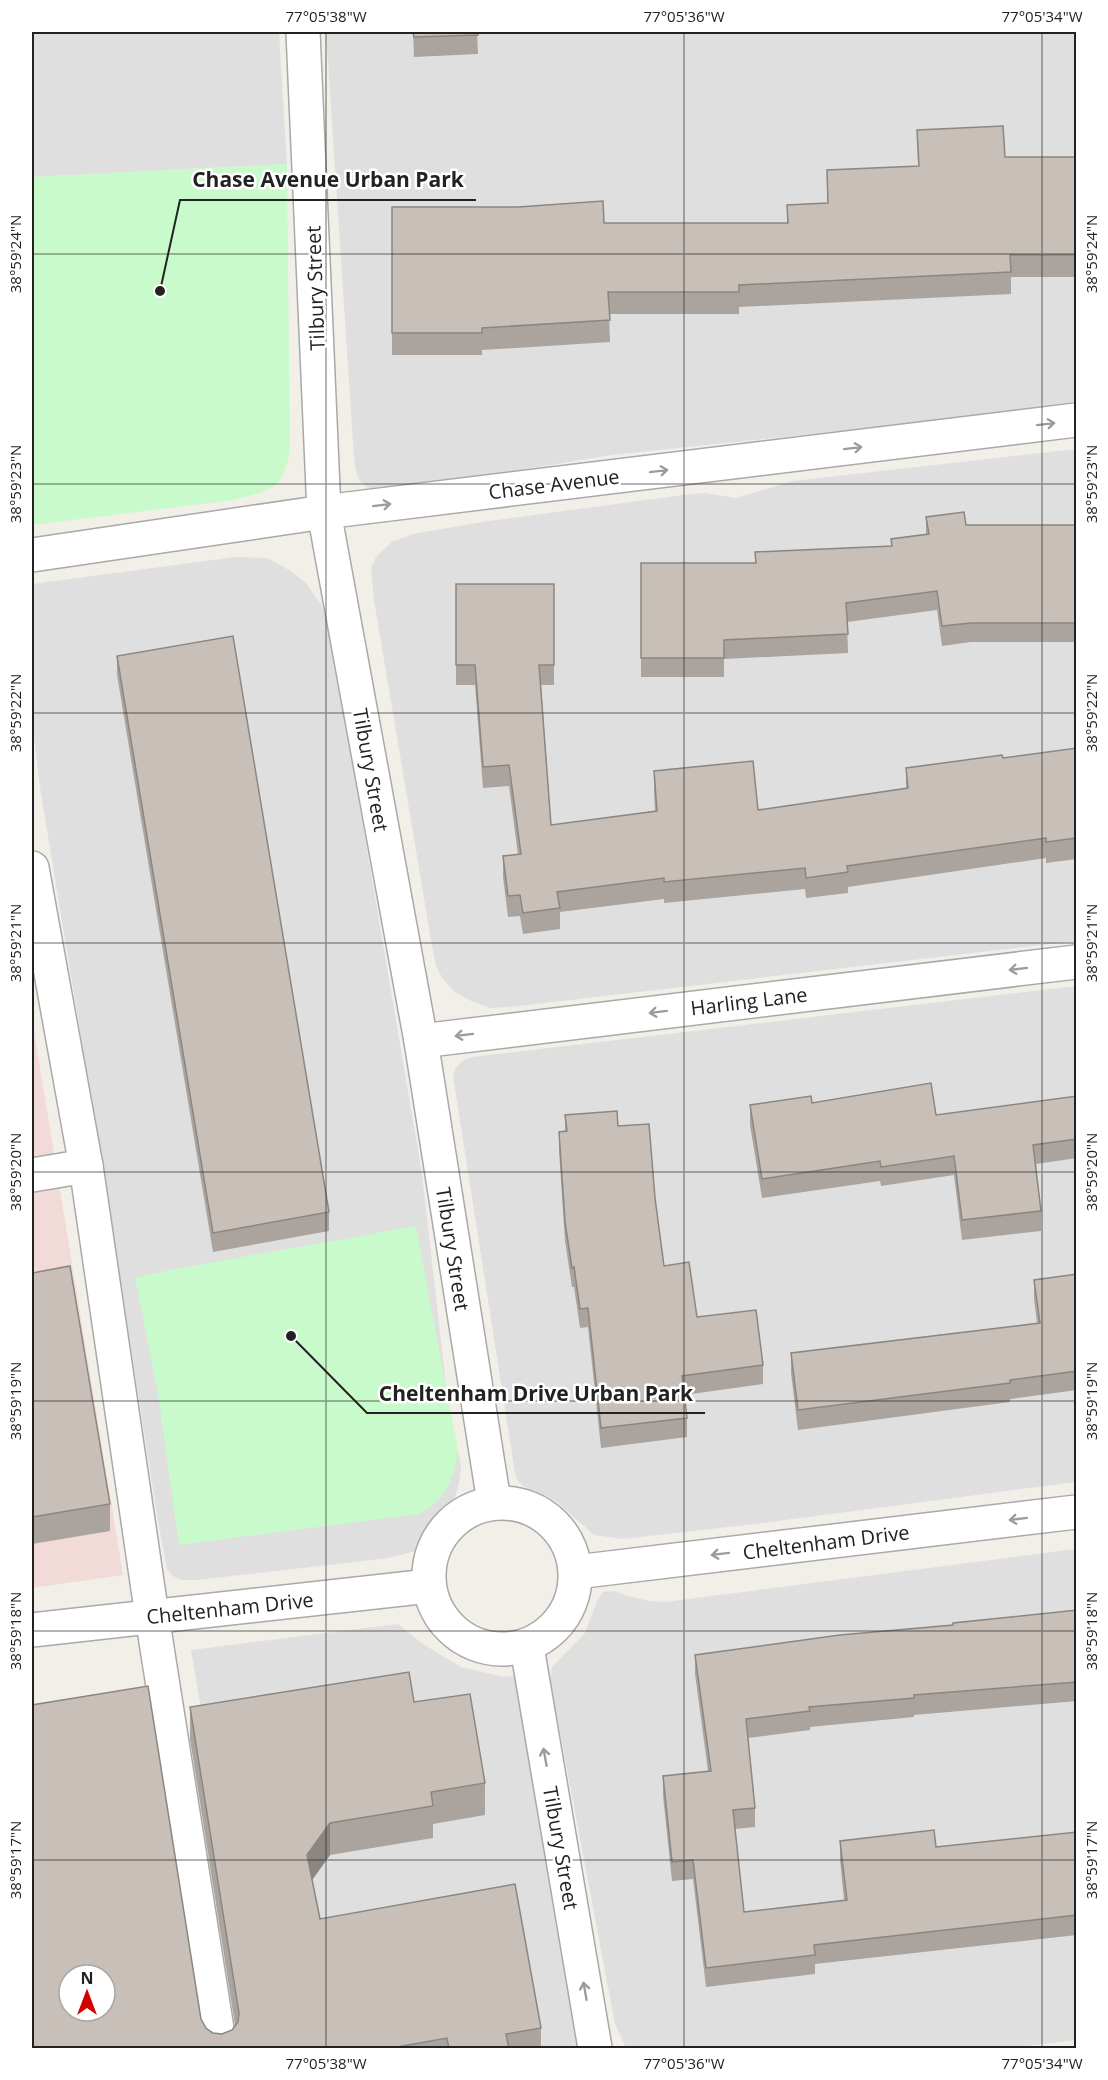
<svg xmlns="http://www.w3.org/2000/svg" width="1108" height="2080" font-family="'Open Sans',sans-serif">
<rect width="100%" height="100%" fill="#f2efe9"/>
<!-- residential -->
<g fill="#e0dfdf">
<polygon points="32,32 279,32 287,164 32,177"/>
<polygon points="326,32 1076,32 1076,406 612,455 400,489 380,490 368,488 360,481 356,471 354,457"/>
<polygon points="1076,449 1076,941 510,1007 490,1008 469,1000 455,992 443,979 436,966 432,946 374,600 371,568 376,557 392,542 413,534 482,522 683,495 704,493 736,498 793,481"/>
<polygon points="236,557 267,558 289,570 305,582 321,604 331,636 422,1174 447,1394 461,1466 459,1483 454,1501 422,1539 416,1551 389,1558 196,1580 181,1580 173,1576 167,1569 158,1521 106,1188 41,794 32,721 32,584"/>
<polygon points="1076,986 1076,1482 763,1523 623,1539 594,1535 556,1501 523,1486 518,1481 515,1473 453,1076 455,1069 462,1061 472,1057"/>
<polygon points="1076,1549 1076,2040 1009,2048 626,2048 615,2024 550,1679 552,1667 585,1633 597,1601 603,1592 614,1591 628,1596 649,1601 665,1602"/>
<polygon points="398,1624 423,1644 461,1667 500,1676 517,1677 578,2048 259,2048 191,1650"/>
</g>
<!-- commercial -->
<polygon fill="#f2dad9" points="32,1019 123,1575 32,1588"/>
<!-- park -->
<g fill="#c8facc">
<path d="M287 164 290 447C285 489 270 491 233 500L32 525V177Z"/>
<path d="M416 1226 458 1451C455 1479 444 1499 420 1514L179 1545 158 1394 135 1278 175 1269Z"/>
</g>
<g fill="none" stroke-linecap="round" stroke-linejoin="round">
<defs>
<g id="minor">
<polyline points="303,32 324,512 421,1041 494,1502"/>
<polyline points="32,555 324,512 1076,420"/>
<polyline points="32,868 86,1166"/>
<polyline points="421,1041 1076,962"/>
<polyline points="32,1175 86,1166 152,1616 220,2048"/>
<circle cx="502" cy="1576" r="73"/>
<polyline points="576,1572 1076,1512"/>
<polyline points="32,1630 429,1586"/>
<polyline points="527,1647 595,2048"/>
</g>
</defs>
<!-- minor casing -->
<use href="#minor" stroke="#a9a9a9" stroke-width="36"/>
<!-- minor -->
<use href="#minor" stroke="#fff" stroke-width="33"/>
</g>
<!-- wall -->
<g fill="#aba49e">
<polygon points="413,32 477,32 478,54 414,57"/>
<polygon points="917,130 1005,157 1077,157 1077,277 1011,277 1011,294 739,307 739,314 609,314 610,342 482,350 482,355 392,355 392,207 604,223 787,223 787,205 827,203 827,170 918,166"/>
<polygon points="926,517 966,525 1077,525 1077,642 971,642 942,646 937,610 847,622 848,653 724,659 724,677 641,677 641,563 755,563 755,552 891,546 891,539 926,534"/>
<polygon points="456,584 554,584 554,685 541,685 551,825 655,811 654,792 654,771 758,810 906,789 906,768 1003,758 1077,748 1077,859 1046,863 1046,858 848,887 848,893 806,898 805,889 664,903 664,899 560,912 560,929 523,934 520,916 508,917 503,877 503,856 518,855 509,786 483,788 475,685 456,685"/>
<polygon points="117,656 329,1212 329,1231 213,1252 117,675"/>
<polygon points="1077,1096 1077,1158 1036,1164 1041,1211 1041,1231 962,1240 954,1175 881,1186 880,1181 762,1198 750,1125 750,1105 812,1103 936,1115"/>
<polygon points="565,1115 618,1126 655,1198 664,1266 697,1317 763,1365 763,1384 684,1395 687,1418 687,1437 601,1448 588,1327 580,1328 574,1287 572,1287 565,1241 559,1151 559,1132 565,1131"/>
<polygon points="32,1273 110,1504 110,1531 32,1544"/>
<polygon points="1077,1274 1077,1390 1010,1399 1010,1402 798,1430 791,1373 791,1353 1037,1323 1034,1299 1034,1280"/>
<polygon points="1077,1610 1077,1701 914,1715 914,1717 810,1727 810,1730 748,1738 755,1808 755,1827 735,1829 744,1912 844,1900 840,1860 840,1841 936,1847 1077,1832 1077,1935 815,1964 815,1974 706,1987 693,1879 672,1881 663,1796 663,1776 708,1771 695,1674 695,1655"/>
<polygon points="414,1702 485,1783 485,1815 433,1824 433,1838 330,1855 312,1880 320,1919 541,2028 541,2049 32,2049 201,2019 206,2028 213,2033 222,2034 232,2030 235,2025 190,1739 190,1707"/>
</g>
<!-- shaded-wall -->
<polygon fill="#8b8681" points="330,1823 330,1855 307,1887 307,1855"/>
<!-- building -->
<g fill="#c7bfb8" stroke="#8b8681" stroke-width="1.5" fill-rule="evenodd">
<polygon points="413,32 477,32 478,35 414,37"/>
<polygon points="1003,126 1005,157 1077,157 1077,255 1010,255 1011,272 739,285 739,292 608,292 610,320 482,328 482,333 392,333 392,207 518,207 603,201 604,223 788,223 787,205 828,203 827,170 919,166 917,130"/>
<polygon points="964,512 966,525 1077,525 1077,623 971,623 942,626 937,591 846,603 848,634 724,640 724,658 641,658 641,563 756,563 755,552 892,546 891,539 929,534 926,517"/>
<polygon points="456,584 554,584 554,665 539,665 551,825 657,811 654,771 753,761 758,810 908,788 906,768 1002,755 1003,758 1077,748 1077,838 1046,842 1046,838 847,866 848,872 806,878 805,868 664,882 664,878 557,892 560,908 523,913 520,895 508,896 503,856 521,854 509,765 483,767 475,665 456,665"/>
<polygon points="233,636 329,1212 213,1233 117,656"/>
<polygon points="931,1083 936,1115 1077,1096 1077,1139 1033,1145 1041,1211 962,1220 954,1156 881,1167 880,1161 762,1179 750,1105 811,1096 812,1103"/>
<polygon points="617,1111 618,1126 649,1124 655,1198 664,1266 689,1262 697,1317 756,1310 763,1365 682,1376 687,1418 601,1428 588,1308 580,1309 574,1267 572,1268 565,1222 559,1132 567,1131 565,1115"/>
<polygon points="70,1266 110,1504 32,1517 32,1273"/>
<polygon points="1077,1274 1077,1371 1010,1380 1010,1383 798,1410 791,1353 1040,1323 1034,1280"/>
<polygon points="1077,1610 1077,1682 914,1695 914,1698 809,1707 810,1711 746,1719 755,1808 733,1810 744,1912 847,1900 840,1841 934,1830 936,1847 1077,1832 1077,1915 814,1945 815,1955 706,1968 693,1860 672,1862 663,1776 711,1771 695,1655 840,1635 953,1625 953,1623"/>
<path d="M409 1672 414 1702 470 1694 485 1783 431 1792 433 1806 330 1823 307 1855 320 1919 515 1884 541 2028 506 2034 509 2049H449L447 2038 386 2049H32V1705L148 1686 201 2019 206 2028 213 2033 222 2034 232 2030 238 2022 239 2013 190 1707ZM69 1975H105V2011H69Z"/>
</g>
<!-- one-way arrows -->
<defs><path id="oneway-shaft" d="M-6 0H5M1.5-3L5.5 0L1.5 3" fill="none" stroke-width="1.6" stroke-linecap="round" stroke-linejoin="round" transform="scale(1.5)"/></defs>
<g stroke="#9c9c9c">
<use href="#oneway-shaft" transform="translate(1046 424) rotate(-7)"/>
<use href="#oneway-shaft" transform="translate(853 448) rotate(-7)"/>
<use href="#oneway-shaft" transform="translate(659 471) rotate(-7)"/>
<use href="#oneway-shaft" transform="translate(382 505) rotate(-7)"/>
<use href="#oneway-shaft" transform="translate(1018 969) rotate(173)"/>
<use href="#oneway-shaft" transform="translate(658 1012) rotate(173)"/>
<use href="#oneway-shaft" transform="translate(464 1035) rotate(173)"/>
<use href="#oneway-shaft" transform="translate(1018 1519) rotate(173)"/>
<use href="#oneway-shaft" transform="translate(720 1554) rotate(173)"/>
<use href="#oneway-shaft" transform="translate(545 1757) rotate(-100)"/>
<use href="#oneway-shaft" transform="translate(585 1991) rotate(-100)"/>
</g>
<!-- ticks -->
<path fill="none" stroke="#222" stroke-width="1.5" stroke-opacity="0.45" d="M326 32V2048M684 32V2048M1042 32V2048M32 254H1076M32 484H1076M32 713H1076M32 943H1076M32 1172H1076M32 1401H1076M32 1631H1076M32 1860H1076"/>
<g text-anchor="middle" dominant-baseline="central" stroke-width="5" stroke-linejoin="round" paint-order="stroke">
<!-- street labels -->
<g font-size="20" fill="#222" stroke="#fff">
<text transform="translate(315 288) rotate(-92)">Tilbury Street</text>
<text transform="translate(554 484) rotate(-7)">Chase Avenue</text>
<text transform="translate(371 770) rotate(80)">Tilbury Street</text>
<text transform="translate(749 1001) rotate(-7)">Harling Lane</text>
<text transform="translate(453 1249) rotate(81)">Tilbury Street</text>
<text transform="translate(826 1542) rotate(-7)">Cheltenham Drive</text>
<text transform="translate(230 1608) rotate(-6)">Cheltenham Drive</text>
<text transform="translate(561 1848) rotate(80)">Tilbury Street</text>
</g>
</g>
<!-- callouts -->
<path fill="none" stroke="#222" stroke-width="2" d="M160 291L180 200H476M291 1336L367 1413H705"/>
<g fill="#222" stroke="#fff" stroke-width="2">
<circle cx="160" cy="291" r="6"/>
<circle cx="291" cy="1336" r="6"/>
</g>
<g font-size="21" text-anchor="middle" font-weight="bold" fill="#222" stroke="#fff" stroke-width="5" stroke-linejoin="round" paint-order="stroke">
<text x="328" y="187">Chase Avenue Urban Park</text>
<text x="536" y="1401">Cheltenham Drive Urban Park</text>
</g>
<!-- border -->
<rect width="1108" height="2080" fill="none" stroke="#ffffff" stroke-width="66"/>
<!-- north arrow -->
<g transform="translate(87 1993)"><circle r="28" fill="#ffffff" stroke="#a7a7a7" stroke-width="1.5"/>
<path d="M0-4.5L10 22L0 15L-10 22Z" fill="#d40000"/>
<text y="-9" font-size="16" font-weight="bold" text-anchor="middle" fill="#222222">N</text>
</g>
<rect x="33" y="33" width="1042" height="2014" fill="none" stroke="#222" stroke-width="2"/>
<g font-size="15" text-anchor="middle" fill="#222">
<text x="326" y="22">77°05'38"W</text>
<text x="684" y="22">77°05'36"W</text>
<text x="1042" y="22">77°05'34"W</text>
<text transform="translate(16 254) rotate(-90)" y="5">38°59'24"N</text>
<text transform="translate(1092 254) rotate(-90)" y="5">38°59'24"N</text>
<text transform="translate(16 484) rotate(-90)" y="5">38°59'23"N</text>
<text transform="translate(1092 484) rotate(-90)" y="5">38°59'23"N</text>
<text transform="translate(16 713) rotate(-90)" y="5">38°59'22"N</text>
<text transform="translate(1092 713) rotate(-90)" y="5">38°59'22"N</text>
<text transform="translate(16 943) rotate(-90)" y="5">38°59'21"N</text>
<text transform="translate(1092 943) rotate(-90)" y="5">38°59'21"N</text>
<text transform="translate(16 1172) rotate(-90)" y="5">38°59'20"N</text>
<text transform="translate(1092 1172) rotate(-90)" y="5">38°59'20"N</text>
<text transform="translate(16 1401) rotate(-90)" y="5">38°59'19"N</text>
<text transform="translate(1092 1401) rotate(-90)" y="5">38°59'19"N</text>
<text transform="translate(16 1631) rotate(-90)" y="5">38°59'18"N</text>
<text transform="translate(1092 1631) rotate(-90)" y="5">38°59'18"N</text>
<text transform="translate(16 1860) rotate(-90)" y="5">38°59'17"N</text>
<text transform="translate(1092 1860) rotate(-90)" y="5">38°59'17"N</text>
<text x="326" y="2069">77°05'38"W</text>
<text x="684" y="2069">77°05'36"W</text>
<text x="1042" y="2069">77°05'34"W</text>
</g>
</svg>
